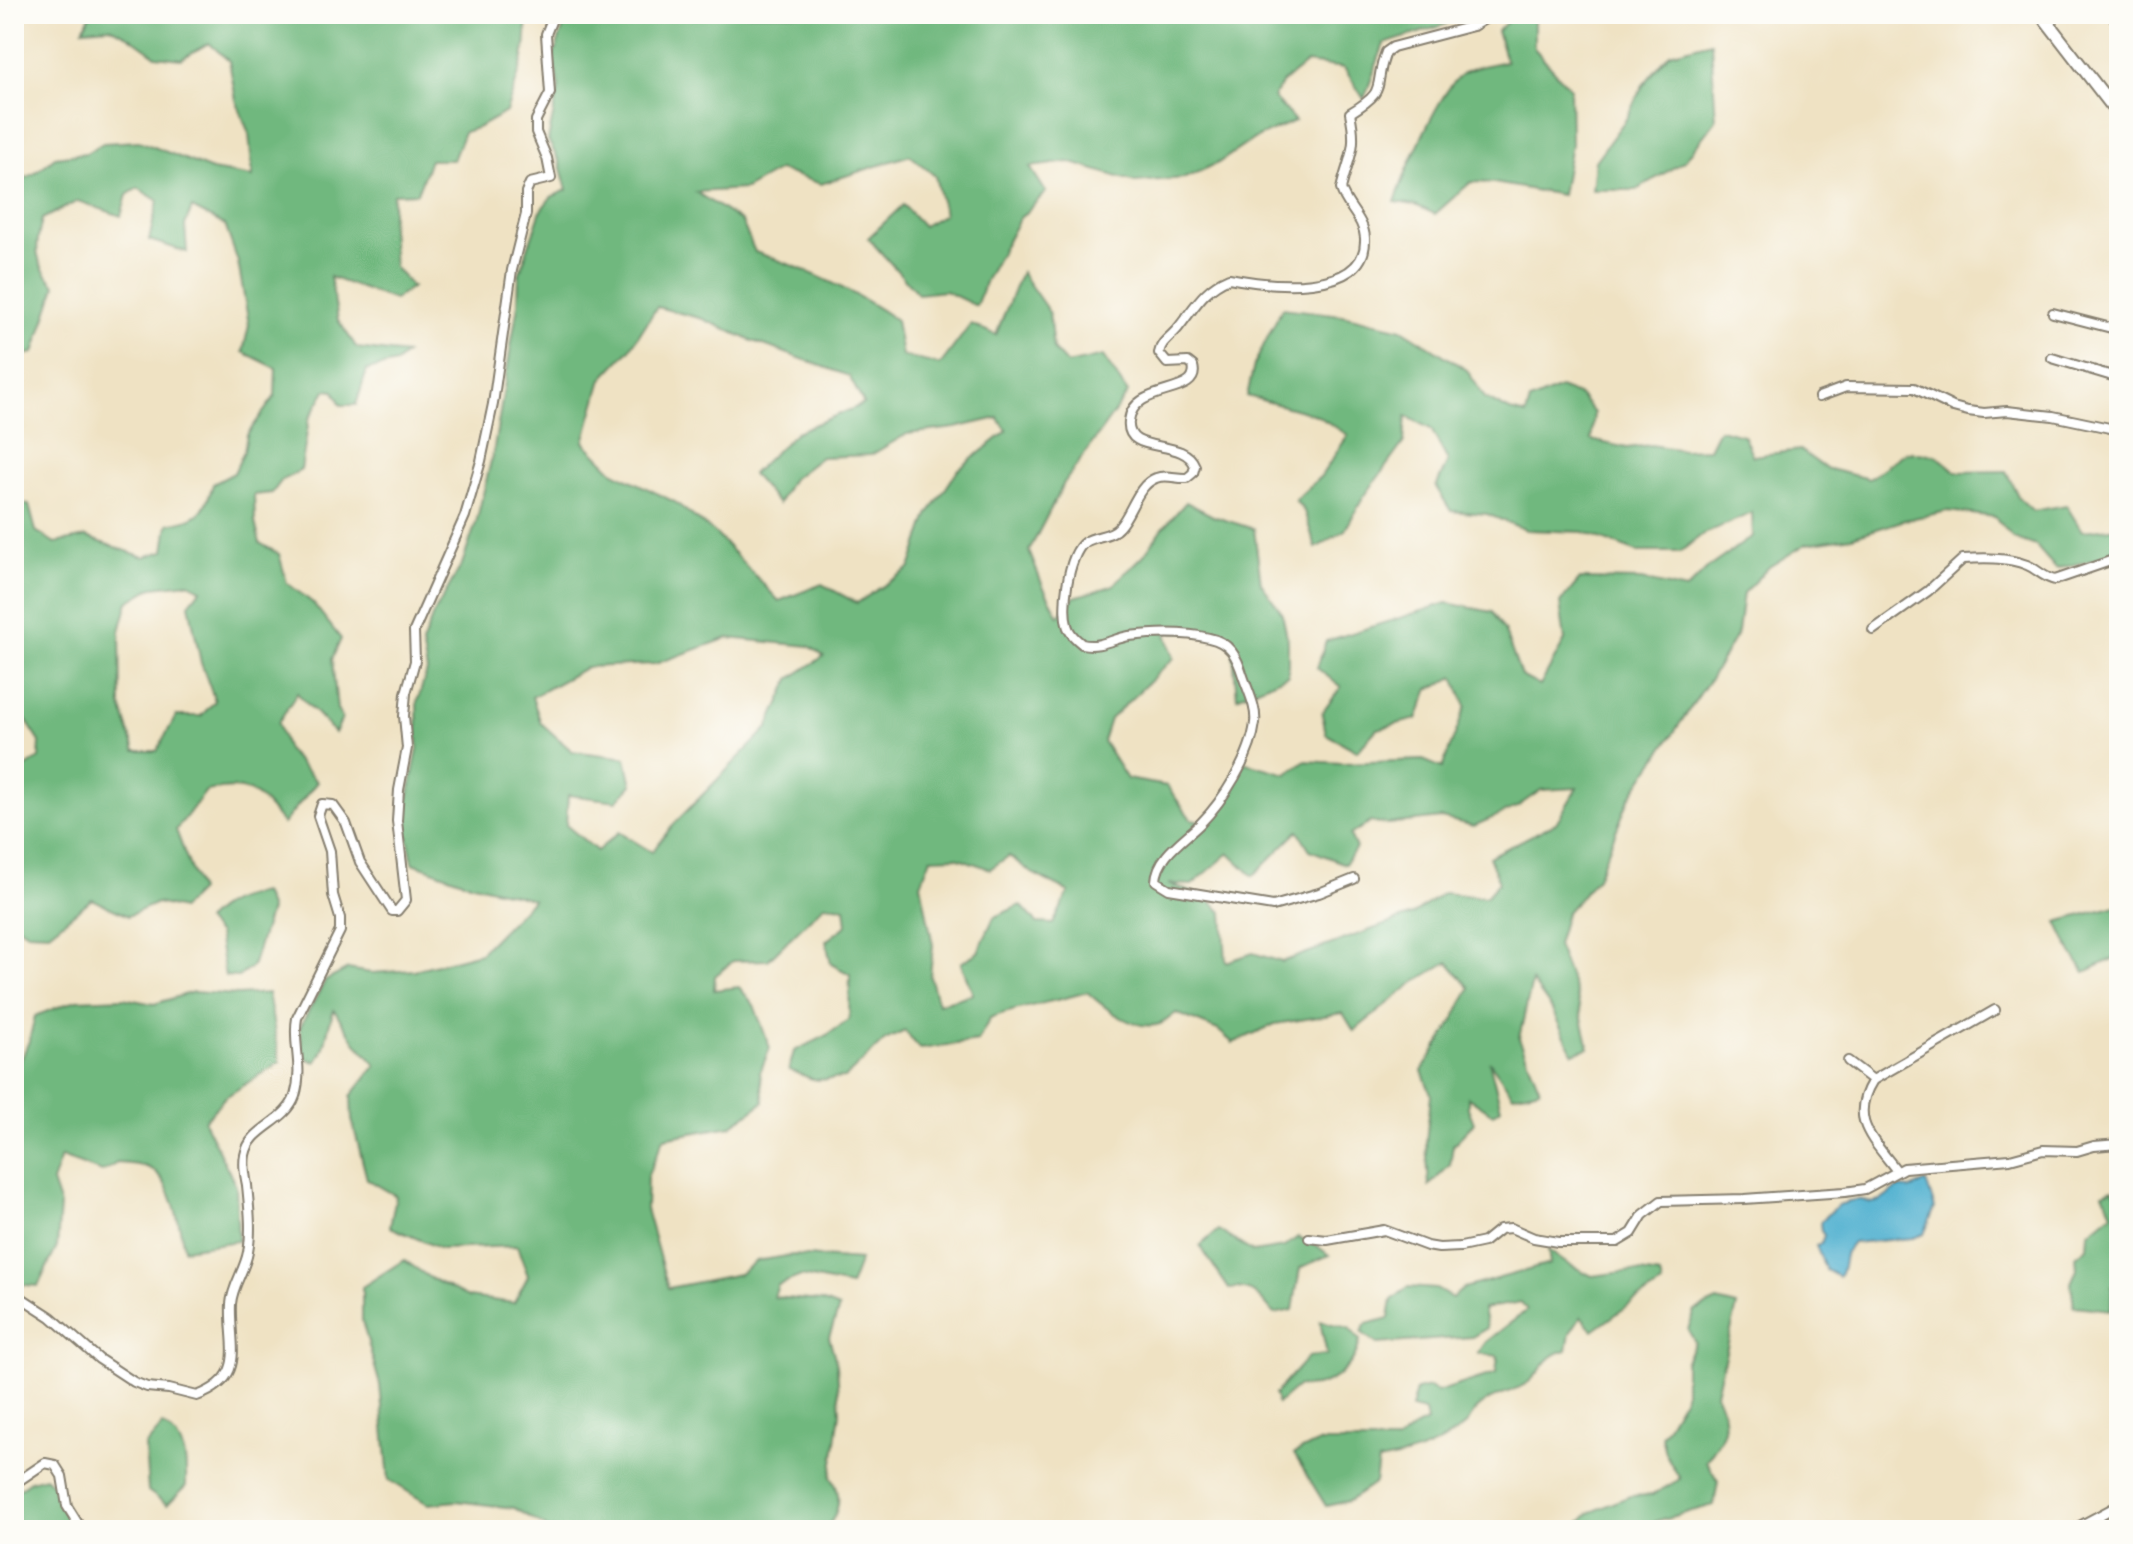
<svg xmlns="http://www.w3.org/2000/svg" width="2133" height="1544" font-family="'Gentium Book Plus',serif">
<rect width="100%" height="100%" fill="#fdfcf7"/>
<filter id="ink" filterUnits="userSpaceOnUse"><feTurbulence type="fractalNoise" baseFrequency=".0125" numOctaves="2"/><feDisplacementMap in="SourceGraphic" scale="16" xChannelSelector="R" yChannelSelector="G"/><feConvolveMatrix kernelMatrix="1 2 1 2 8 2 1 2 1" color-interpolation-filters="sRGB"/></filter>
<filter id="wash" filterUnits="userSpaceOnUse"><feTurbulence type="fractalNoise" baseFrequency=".006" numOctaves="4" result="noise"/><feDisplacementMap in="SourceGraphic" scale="32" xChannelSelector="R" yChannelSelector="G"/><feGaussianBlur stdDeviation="1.8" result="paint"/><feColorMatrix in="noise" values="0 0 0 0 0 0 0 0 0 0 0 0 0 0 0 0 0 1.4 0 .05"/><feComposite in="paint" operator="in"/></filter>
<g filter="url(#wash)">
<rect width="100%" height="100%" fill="#efe2c3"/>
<!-- forest -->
<g fill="#70b87e" stroke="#466a4d" stroke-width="2" fill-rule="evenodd">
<path d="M91 14H525C531 48 516 81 506 112L479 127 464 132 453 160H430L417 193 393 194 391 228 394 267 412 287 394 300 330 277 338 320 357 348 406 354 396 363 367 370 356 405H341L334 391 326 390 309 419 301 470 282 480 272 493 254 495 255 522 260 543 279 554 287 583 313 603 341 639 332 659 337 709 342 719 335 733 297 693 278 723 287 750 317 782 283 824C255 791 251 783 206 791L176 830 199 891 181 909 157 903 128 916 92 899 49 933 27 932 14 923V908L19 885 14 884V776L39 758 40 742 24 717 14 719V502L29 505 36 531 55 543 86 537 144 557 164 551 168 524C199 518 204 515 213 484L234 473 244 451 247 435 275 396 276 368 243 352 249 325 238 262 225 225 192 208 185 225 187 252 149 240 158 201 138 188 127 195 121 216 78 201 42 219C35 250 33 262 56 286L34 353 14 357V183L34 174 55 157 86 153 103 143 139 141 212 170 253 177 249 134 236 100 229 61 209 43 181 59 156 56 128 36 110 27 83 29ZM189 583 201 589 189 604 201 663 215 701 201 716H176L157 751H135L121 705 120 631 128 602 153 587Z"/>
<path d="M568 14H1466L1444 25 1384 44 1364 99 1344 68 1307 63 1282 83 1273 97 1295 121 1254 139 1218 163 1185 178 1135 182 1069 162 1030 167 1046 192 1019 219 986 280 976 306 945 291 918 294 868 238 903 205 923 226 944 214 935 176 910 155 821 184 779 170 745 189 696 192 742 222 755 252C806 269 852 289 896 320L902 356 940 365 971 324 996 335 1021 272 1049 312 1053 349 1067 364 1103 356 1128 393 1064 483 1029 551 1043 586 1059 616 1074 597 1112 586 1143 556 1163 528 1186 502 1213 516 1254 529 1261 583 1282 613 1288 641V675L1237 697 1233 655 1236 646C1215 630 1192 630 1166 633L1174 658 1110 719 1103 741 1127 779 1167 786 1191 819 1207 822 1225 799 1243 762 1287 774 1304 761 1343 763 1423 760 1442 768 1466 706 1454 677 1429 689 1417 719 1377 729 1357 751 1326 734 1322 713 1341 687 1317 668 1326 641 1447 603 1492 612 1504 630 1521 676 1540 686 1565 640 1560 603 1580 579 1641 580 1686 590 1709 567 1753 536 1752 513 1703 534 1680 552H1637L1584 532 1526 530 1487 514 1451 511 1436 487 1448 461 1431 429 1406 416 1404 442 1363 498 1345 530 1316 548 1304 511 1295 500 1321 476 1348 435 1316 415 1247 396 1254 365 1282 308 1342 315 1402 329 1467 370 1485 398 1510 411 1526 415 1530 401 1560 388 1580 396 1594 413 1591 440 1627 448 1651 445 1683 450 1709 449 1719 429 1743 435 1753 456 1800 450 1825 468 1869 479 1906 452 1936 455 1957 472 2006 471 2019 498 2033 511 2066 505 2082 531 2119 527V554L2056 569 2036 546 2013 538 1995 517 1948 511 1905 520 1852 537 1806 544 1769 567 1743 593 1738 632 1712 676 1629 799 1597 878 1566 913 1557 945 1576 993 1589 1048 1573 1053 1551 1008 1532 982 1519 1038 1540 1089 1513 1095 1489 1061 1501 1108 1493 1114 1468 1097V1108L1474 1123 1453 1145 1450 1165 1429 1186 1426 1142 1431 1094 1422 1071 1451 1025 1470 988 1448 962 1416 981 1354 1031 1343 1013 1275 1024 1233 1043 1218 1030 1176 1013C1172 1016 1165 1022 1160 1024 1133 1032 1105 1008 1087 992 1055 1002 1021 1006 990 1018L978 1041 920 1049 905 1031 885 1040 845 1078 815 1080 789 1070 794 1051 824 1037 849 1020 850 974 831 964 826 941 847 925 845 907 824 905 768 960 733 961 715 976 714 990 739 987 754 1005 770 1048 760 1072 764 1102 731 1126 664 1138 647 1177 646 1209 668 1288 739 1274 756 1261 793 1255 860 1260 850 1286 801 1276 778 1285 774 1297 821 1301 839 1308 829 1337 837 1365 840 1413 831 1477C844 1496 838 1513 826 1530H546V1527L514 1508 456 1501 428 1504 389 1480 380 1385 362 1321V1287L404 1260 430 1278 468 1297 514 1303 528 1276 517 1246 441 1249 390 1227 396 1196 367 1179 352 1120 351 1096 376 1065 356 1043 334 1010C326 1027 328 1048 316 1062L303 1057 300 1027 325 981 348 969 371 973 414 970 480 953 533 899 465 882 413 863 404 819 418 749 417 702 427 671 422 644 433 615 462 564 476 523 494 448 518 305 519 275 541 210 551 197 567 190 559 161 548 140 559 87 553 58ZM657 307 703 319 750 340 849 376 864 404 796 432 752 474 778 504 791 480 821 457 871 455 907 434 955 428 998 418 1007 431 958 470 928 515 910 568 857 603 822 584 779 601 717 535 675 502 614 472 584 442 602 379 630 349ZM728 638 809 646 824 656 790 679 768 728 672 826 652 852 619 832 597 851 566 825 568 795 617 801 632 785 626 758 572 751 541 723 532 697 587 667 655 664ZM1577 788 1556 823 1489 857 1499 882 1486 897 1443 893 1412 915 1282 962 1253 953 1226 962 1223 913 1207 897 1168 884 1192 885 1229 853 1253 876 1298 831 1310 850 1345 864 1356 848 1350 835 1370 822 1388 824 1441 818 1474 826 1517 807 1541 790ZM1009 856 1032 873 1069 892 1053 924 1037 923 1021 905 994 917 978 952 961 963 973 994 938 1004 930 976 933 945 921 884 931 858 956 857 990 869Z"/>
<path d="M1534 14V48L1570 88 1571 144 1562 195 1494 183 1471 182 1435 214 1415 205 1395 202C1405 173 1439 90 1463 73 1473 66 1493 64 1506 61L1497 31 1515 15Z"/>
<polygon points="1711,42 1716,120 1684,161 1637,190 1592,190 1595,161 1626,119 1643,85 1670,53"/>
<path d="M263 893 270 910 252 967 238 977 225 976 218 934 205 921C222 903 239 897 263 893Z"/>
<polygon points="2119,905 2119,956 2085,972 2072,953 2057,922"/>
<path d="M193 992 238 995 268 993 280 1062 224 1098 204 1121 236 1186 238 1241 184 1249C180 1227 172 1178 149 1168 140 1164 127 1164 117 1163L102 1172 61 1157 52 1182 60 1206 57 1247 38 1286 14 1284V1076L29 1041 35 1016 76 1000 123 998 154 1004Z"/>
<polygon points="2113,1189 2119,1198 2119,1282 2112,1286 2111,1310 2074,1306 2071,1283 2077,1269 2076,1256 2087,1247 2088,1233 2112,1213 2103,1193"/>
<path d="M1218 1230 1253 1252 1284 1247 1298 1237 1316 1245 1329 1255 1300 1268 1293 1310 1274 1314C1259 1297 1253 1285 1229 1289L1200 1246Z"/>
<path d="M1548 1250 1566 1263 1592 1276 1632 1271 1660 1275 1662 1285 1633 1302 1593 1331 1581 1316 1570 1333 1567 1350C1546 1355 1545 1367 1530 1381 1516 1392 1494 1394 1479 1406 1473 1411 1471 1421 1464 1426 1441 1446 1407 1457 1378 1462L1375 1483 1349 1501 1326 1506 1294 1454 1319 1442H1396L1412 1429 1427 1422 1425 1411 1411 1408 1416 1390 1429 1387 1437 1392 1496 1373 1498 1356 1478 1353 1486 1342 1527 1310 1521 1302 1483 1309 1487 1328 1472 1337 1377 1344 1361 1332 1366 1324 1389 1318 1392 1300 1408 1287 1436 1289 1452 1298 1464 1288 1550 1264Z"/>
<path d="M1717 1301 1737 1306 1716 1393C1731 1425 1726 1433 1706 1461L1718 1481 1714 1505 1656 1521 1639 1530H1572L1589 1513 1630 1496 1652 1495 1680 1479 1665 1453 1661 1436 1685 1395V1363L1695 1342 1688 1330 1695 1311Z"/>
<path d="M1320 1321 1349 1328 1360 1340C1355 1368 1328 1391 1298 1386L1277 1404 1275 1394 1308 1357 1327 1355Z"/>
<path d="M163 1425C186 1441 187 1458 186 1486L167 1505 148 1491 145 1446Z"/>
<polygon points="45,1477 55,1486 65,1514 77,1530 14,1530 14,1493 30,1481"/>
</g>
<!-- water -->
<path fill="#51b1d0" stroke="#366676" stroke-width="2" d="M1926 1182 1935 1208 1924 1234 1913 1238 1852 1243C1840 1255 1847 1265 1839 1277L1826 1270 1816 1246 1822 1242 1824 1235 1821 1231 1820 1222 1838 1205 1859 1199 1872 1203 1880 1201 1898 1188 1910 1189Z"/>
</g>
<g filter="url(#ink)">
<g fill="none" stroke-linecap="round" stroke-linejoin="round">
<defs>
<g id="street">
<polyline points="2111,14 2119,24"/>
<polyline points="2053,313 2119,330"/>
<polyline points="2052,358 2119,378"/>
<polyline points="1819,397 1846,387 1914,388 1953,407 1968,411 1984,413 2007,411 2053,416 2119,430"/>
<path d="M1873 630 1928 591 1963 559C1983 558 2007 557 2027 565 2037 569 2044 578 2055 580L2119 558"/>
<path d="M1354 879 1319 893 1273 906 1169 889 1156 881C1157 856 1184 840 1200 824 1223 801 1251 757 1255 723 1257 708 1248 691 1243 676 1237 657 1230 642 1209 638 1185 632 1154 633 1129 636 1113 639 1099 648 1082 644 1077 640 1072 636 1069 630 1060 613 1068 554 1085 542 1096 535 1111 537 1119 527 1132 513 1137 485 1156 478 1166 474 1177 479 1187 478L1193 473 1195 466C1184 436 1125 457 1129 421 1133 382 1202 398 1193 366L1188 362 1167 363 1159 353C1161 341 1171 337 1178 328 1195 307 1203 289 1229 278 1265 285 1368 298 1365 238 1364 219 1346 206 1341 189 1349 155 1358 150 1350 113 1390 89 1372 88 1386 52L1393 47 1473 26 1493 14"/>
<polyline points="1848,1061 1873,1080"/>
<path d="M1897 1171C1873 1139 1848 1120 1873 1080L1995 1010"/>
<polyline points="1309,1238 1327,1240 1384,1230 1427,1246 1439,1248 1461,1247 1484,1242 1500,1229 1511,1228 1534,1238 1558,1242 1617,1242 1632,1233 1643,1215 1661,1201 1744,1199 1845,1192 1865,1189 1904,1168 2010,1159 2043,1150 2077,1151 2094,1146 2119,1144"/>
<path d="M14 1293 51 1317 99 1359 134 1382 147 1387 169 1389 197 1396C248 1377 229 1346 231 1304 232 1286 245 1270 248 1252 252 1231 249 1206 247 1185 245 1175 243 1165 245 1155 250 1127 286 1123 295 1096 304 1066 292 1043 297 1018L340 931V918L333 895 330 851 318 816 322 804 333 805 346 823 360 862 392 911H397L406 900 397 821 399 790 407 748 404 716 406 693 415 661 414 631 465 516 481 461 493 404 512 270 526 214V192L530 183 551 178 547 158 536 132V120L550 93 546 34 554 14"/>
<polyline points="14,1484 45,1463 55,1465 62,1476 67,1506 82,1530"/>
<polyline points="2072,1530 2119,1505"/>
</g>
<polyline id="secondary" points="2041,14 2119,115"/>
</defs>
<!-- street casing -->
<use href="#street" stroke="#867f70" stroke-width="12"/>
<!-- secondary casing -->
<use href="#secondary" stroke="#867f70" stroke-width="15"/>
<!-- street -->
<use href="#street" stroke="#fff" stroke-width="8"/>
<!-- secondary -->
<use href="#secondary" stroke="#fff" stroke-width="11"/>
</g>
</g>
<!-- margin -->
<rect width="2133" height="1544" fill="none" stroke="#fdfcf7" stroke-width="48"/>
</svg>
